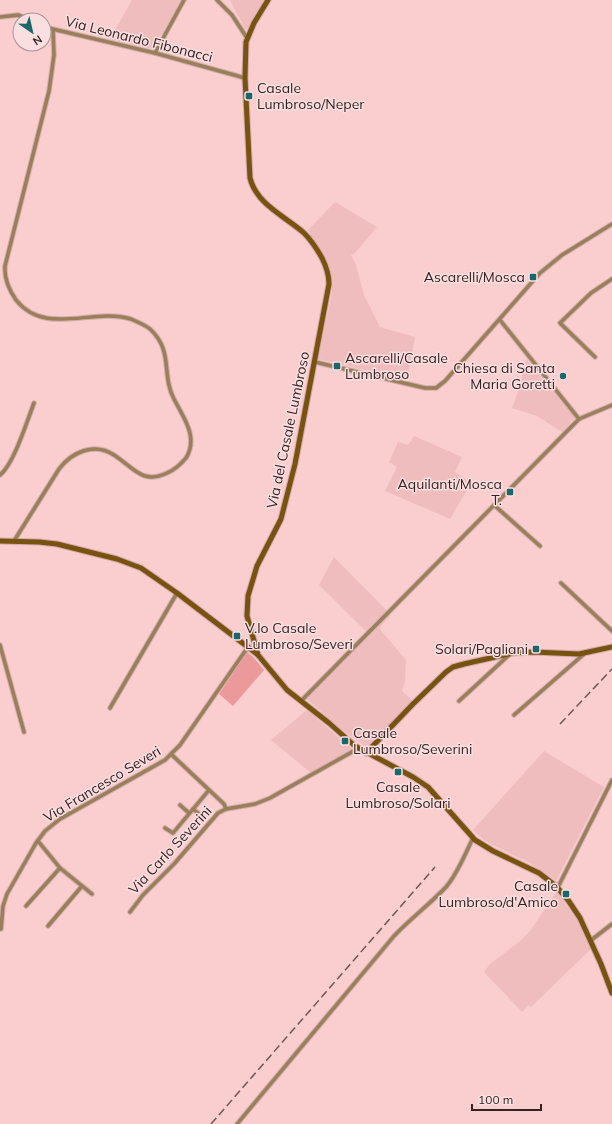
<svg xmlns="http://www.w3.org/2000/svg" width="612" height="1124" font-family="Mulish,sans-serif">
<rect width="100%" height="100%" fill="#facdce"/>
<!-- built -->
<g fill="#f0bdbf">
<polygon points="132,0 183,0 152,49 110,39"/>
<polygon points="230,0 264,0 246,31"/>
<polygon points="335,202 377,227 355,253 351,255 356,265 364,295 380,327 415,337 407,380 318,359 332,292 332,278 327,261 308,230"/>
<polygon points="526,359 575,418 562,432 537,416 512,408 518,392"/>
<polygon points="414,436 462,457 455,472 471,483 450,519 385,491 397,467 389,462 398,442 408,445"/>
<polygon points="334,557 391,615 379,628 406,660 405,681 402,691 413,701 366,747 341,729 307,699 370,635 319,585"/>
<polygon points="307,710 352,749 311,773 271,740"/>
<polygon points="544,751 604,787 556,881 530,863 485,841 473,830"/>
<polygon points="557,891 577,920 591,949 531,1007 528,1005 522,1012 484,972 490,964 520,941 530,931"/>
</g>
<!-- green -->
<polygon fill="#ec999c" points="247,652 253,657 264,670 233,706 219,694"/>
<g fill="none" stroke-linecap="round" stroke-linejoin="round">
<defs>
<g id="street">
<polyline points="217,0 232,15 247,38"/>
<polyline points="0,17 18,15 31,20"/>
<polyline points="44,27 155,53 245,78"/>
<polyline points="155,53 184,0"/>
<polyline points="500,320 579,419"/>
<polyline points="595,357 560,323 591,293 612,279"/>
<polyline points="315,362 425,388 436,388 445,381 540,273 562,255 612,224"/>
<path d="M0 475C14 464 27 421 34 403"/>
<polyline points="494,505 540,546"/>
<path d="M14 541 59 469C72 452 94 442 114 455 133 467 142 485 167 473 174 470 181 464 186 458 199 437 183 417 174 399 161 375 174 351 150 329 144 324 137 322 131 319 92 307 46 337 16 300 9 290 4 279 5 266L49 91 54 55 53 30"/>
<polyline points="561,583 612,631"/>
<polyline points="0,645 24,732"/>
<polyline points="301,701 579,419 612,405"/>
<polyline points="459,701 510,654"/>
<polyline points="110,708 177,593"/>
<polyline points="514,715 584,654"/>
<polyline points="172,755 224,804 226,809"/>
<polyline points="180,805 189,813"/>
<polyline points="193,809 203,817"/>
<polyline points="165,828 173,833 209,790"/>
<polyline points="38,841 60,868 92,894"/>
<polyline points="558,887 612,780"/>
<polyline points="26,906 60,868"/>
<polyline points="130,912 143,895 174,864 218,813 226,809 255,804 270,798 359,748"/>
<polyline points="48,926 82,886"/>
<polyline points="1,929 3,906 7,894 36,843 45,831 60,819 165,760 180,745 248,647"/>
<polyline points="590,941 612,924"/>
<path d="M237 1124 394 936C410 919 430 904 446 887 458 873 465 854 473 838"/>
</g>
<g id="secondary">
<path d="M268 0 254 23 246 42 245 78 250 178C257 205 285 216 304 233 311 240 317 249 322 258 326 266 329 275 329 284L295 464 281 519 257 566 248 596 247 616 258 655 287 690 329 723 355 746 413 777 428 787 475 840 493 851 539 873 556 886 568 900 580 918 601 964 612 993"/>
<polyline points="0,541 39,542 57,544 117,559 141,568 177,593 257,654"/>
<polyline points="366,753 413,704 446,672 453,667 464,664 513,653 533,652 579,654 612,647"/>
</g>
</defs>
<!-- street casing -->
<use href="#street" stroke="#d2abac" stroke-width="5.5"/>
<!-- secondary casing -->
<use href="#secondary" stroke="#d2abac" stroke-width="7"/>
<!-- street -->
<use href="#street" stroke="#997f5a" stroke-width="3.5"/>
<!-- secondary -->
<use href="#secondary" stroke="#785310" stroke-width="5"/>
<!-- rail -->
<g stroke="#6f5657" stroke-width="1.5" stroke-dasharray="8 4" stroke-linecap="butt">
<polyline points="560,724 612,669"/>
<polyline points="211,1124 435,867"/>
</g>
</g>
<!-- markers -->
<g fill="#1b686a" stroke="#fbdfe0" stroke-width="1.5">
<rect x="245" y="92" width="8" height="8" rx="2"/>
<rect x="529" y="273" width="8" height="8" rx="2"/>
<rect x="333" y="362" width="8" height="8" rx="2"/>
<circle cx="563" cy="376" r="4"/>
<rect x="506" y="488" width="8" height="8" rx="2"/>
<rect x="233" y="632" width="8" height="8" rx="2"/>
<rect x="532" y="645" width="8" height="8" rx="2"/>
<rect x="341" y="737" width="8" height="8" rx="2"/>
<rect x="394" y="768" width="8" height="8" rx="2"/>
<rect x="562" y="890" width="8" height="8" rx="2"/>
</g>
<g text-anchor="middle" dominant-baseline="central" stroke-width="3" stroke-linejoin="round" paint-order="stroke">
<!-- street labels -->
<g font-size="14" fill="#342324" stroke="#fbdfe0">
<text transform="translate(139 39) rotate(14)">Via Leonardo Fibonacci</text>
<text transform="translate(288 430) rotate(-78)">Via del Casale Lumbroso</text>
<text transform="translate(102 784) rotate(-31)">Via Francesco Severi</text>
<text transform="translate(170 850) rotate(-47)">Via Carlo Severini</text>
</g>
<!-- poi labels -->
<g font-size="14" fill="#342324" stroke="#fbdfe0" text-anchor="end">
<text x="257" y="88" text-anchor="start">Casale<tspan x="257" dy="16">Lumbroso/Neper</tspan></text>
<text x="525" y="277">Ascarelli/Mosca</text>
<text x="345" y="358" text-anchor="start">Ascarelli/Casale<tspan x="345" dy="16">Lumbroso</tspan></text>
<text x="555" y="368">Chiesa di Santa<tspan x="555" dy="16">Maria Goretti</tspan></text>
<text x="502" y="484">Aquilanti/Mosca<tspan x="502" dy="16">T.</tspan></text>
<text x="245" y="628" text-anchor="start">V.lo Casale<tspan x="245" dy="16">Lumbroso/Severi</tspan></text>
<text x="528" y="649">Solari/Pagliani</text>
<text x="353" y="733" text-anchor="start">Casale<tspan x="353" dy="16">Lumbroso/Severini</tspan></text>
<text x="398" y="787" text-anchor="middle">Casale<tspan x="398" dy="16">Lumbroso/Solari</tspan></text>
<text x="558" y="886">Casale<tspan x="558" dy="16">Lumbroso/d'Amico</tspan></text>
</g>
</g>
<!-- north arrow -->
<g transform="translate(32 32) rotate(146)"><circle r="19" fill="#fbdfe0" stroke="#ab9495"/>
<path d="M0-3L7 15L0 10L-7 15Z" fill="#1b686a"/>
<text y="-6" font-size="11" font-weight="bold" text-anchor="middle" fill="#342324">N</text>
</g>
<!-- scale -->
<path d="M472 1104v6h69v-6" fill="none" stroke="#342324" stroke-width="2"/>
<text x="478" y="1104" font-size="12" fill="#342324" stroke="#fbdfe0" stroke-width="3" paint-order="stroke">100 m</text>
</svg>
